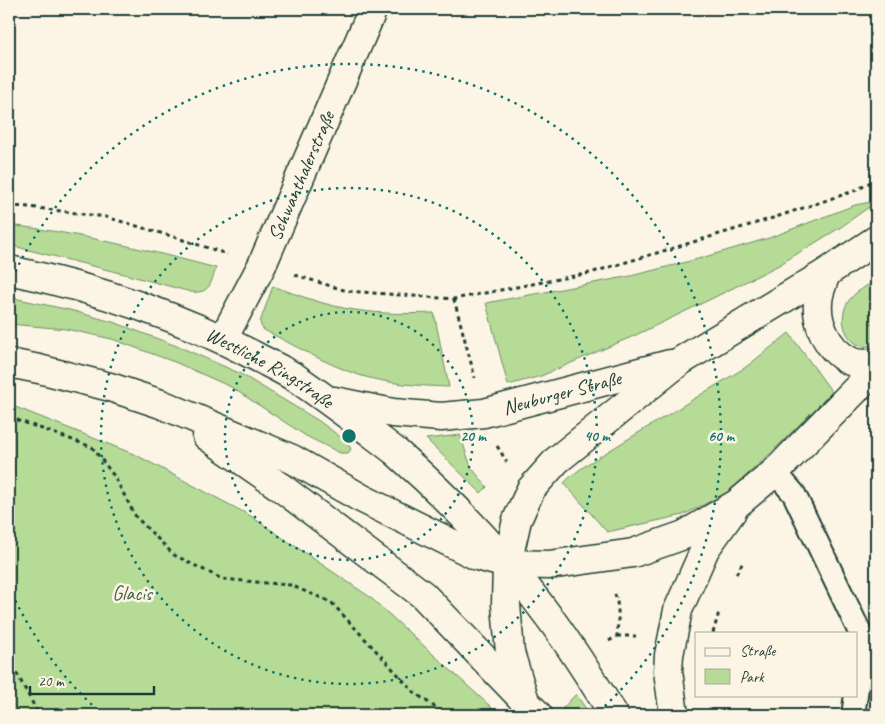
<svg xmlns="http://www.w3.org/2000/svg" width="885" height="724" font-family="Caveat,sans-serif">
<rect width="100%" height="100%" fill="#fcf5e5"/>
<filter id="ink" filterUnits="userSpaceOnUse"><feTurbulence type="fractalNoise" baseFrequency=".02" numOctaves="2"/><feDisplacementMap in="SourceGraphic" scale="10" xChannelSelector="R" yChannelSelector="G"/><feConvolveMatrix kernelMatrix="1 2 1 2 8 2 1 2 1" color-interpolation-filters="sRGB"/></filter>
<g filter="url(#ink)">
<!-- green -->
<g fill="#b5db96" stroke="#6a8c65">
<polygon points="876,201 876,202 841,227 779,265 711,299 636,335 541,376 508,385 486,303 631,276 698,259 769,238 855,205"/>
<path d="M9 225C79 233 148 250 216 268 211 283 210 294 191 292L124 274 9 245Z"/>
<path d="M876 280V345C850 354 835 322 848 302 854 292 867 286 876 280Z"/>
<path d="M273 286C300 296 327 306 355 310 381 314 408 314 434 313L449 387C420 386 390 384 362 376 327 365 296 346 264 330L261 326 260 322Z"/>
<polygon points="9,297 70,310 116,323 182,348 239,373 319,421 342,438 348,444 351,449 348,453 340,453 306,436 231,387 177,363 112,339 66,329 9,324"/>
<polygon points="789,333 832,392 769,455 727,493 683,515 607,532 564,483 571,476 589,463 746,367"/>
<polygon points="9,406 18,408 136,455 249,515 370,597 491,707 498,715 9,715"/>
<polygon points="460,435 471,467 487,487 481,493 426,439"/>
<polygon points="576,694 590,715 566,715 562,709"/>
</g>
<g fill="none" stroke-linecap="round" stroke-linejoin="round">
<defs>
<g id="lane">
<polyline points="775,472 794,494 864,641 856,694"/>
<polyline points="853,715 856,695"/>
</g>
<g id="street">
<path d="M826 273C824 280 821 287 819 295 814 320 826 349 850 361 858 365 868 364 876 363"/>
<path id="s1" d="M223 339 262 265 373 9"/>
</g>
<g id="secondary">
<path id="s2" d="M9 270C94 288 178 315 255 356 268 363 283 370 296 378 315 391 334 405 353 419 367 430 382 441 396 452 454 503 507 559 552 621 574 651 594 683 614 715"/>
<polyline points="9,363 39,369 110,387 161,404 292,459 361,498 477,556 507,564 549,565 633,553 684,535 738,503 775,472 876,369"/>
<path id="s3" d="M334 401 393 413 441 417 484 413 670 364"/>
<polyline points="207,436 279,486 423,595 538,715"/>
<polyline points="525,701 510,653 506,604 507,564 517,520 531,489 557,460 679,362 826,273 876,240"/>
<polyline points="674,715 668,671 669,655 678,610 705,549 733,510"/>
</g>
</defs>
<!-- lane casing -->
<use href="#lane" stroke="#1f3d34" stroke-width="26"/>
<!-- street casing -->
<use href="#street" stroke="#1f3d34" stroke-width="31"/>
<!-- secondary casing -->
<use href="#secondary" stroke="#1f3d34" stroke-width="31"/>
<!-- path -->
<g stroke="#1f3d34" stroke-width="3" stroke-dasharray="4 4" stroke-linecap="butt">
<polyline points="9,206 30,207 106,217 171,236 227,254"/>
<polyline points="295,275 347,291 454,299 590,273 773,218 857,190 876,179"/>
<polyline points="454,299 475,378"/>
<polyline points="9,417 92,447 114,476 136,517 174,555 222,579 290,585 331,602 415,693 446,715"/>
<polyline points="497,446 507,462"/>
<polyline points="736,574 743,562"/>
<polyline points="713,633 719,612"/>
<polyline points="617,636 636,636"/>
<path d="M609 641 617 636C618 620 620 607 614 592"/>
<polyline points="9,659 39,715"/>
</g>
<!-- lane -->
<use href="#lane" stroke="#fcf5e5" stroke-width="22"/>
<!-- street -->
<use href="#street" stroke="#fcf5e5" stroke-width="28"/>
<!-- secondary -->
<use href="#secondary" stroke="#fcf5e5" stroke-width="28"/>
</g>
</g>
<!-- distance rings -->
<g fill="none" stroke="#0f766e" stroke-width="2.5" stroke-dasharray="2.5 5">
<circle cx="349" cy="436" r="124"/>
<circle cx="349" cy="436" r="248"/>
<path d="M103 715A372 372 0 0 1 9 587M9 285A372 372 0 1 1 595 715"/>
</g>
<g text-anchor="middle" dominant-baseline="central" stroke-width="5" stroke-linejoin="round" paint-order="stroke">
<!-- street labels -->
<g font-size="20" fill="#1f3d34" stroke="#fcf5e5">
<text stroke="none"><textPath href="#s1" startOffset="181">Schwanthalerstraße</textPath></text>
<text stroke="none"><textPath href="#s2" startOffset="280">Westliche Ringstraße</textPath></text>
<text stroke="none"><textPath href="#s3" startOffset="232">Neuburger Straße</textPath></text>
</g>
<!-- park labels -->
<g font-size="20" fill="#3d5d48" stroke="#fcf5e5">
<text x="132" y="593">Glacis</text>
</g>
</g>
<circle cx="349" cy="436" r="8" fill="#0f766e" stroke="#fcf5e5" stroke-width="2.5"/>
<g font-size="15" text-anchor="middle" font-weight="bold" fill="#0f766e" stroke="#fcf5e5" stroke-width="5" stroke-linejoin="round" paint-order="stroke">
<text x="473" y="441">20 m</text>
<text x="597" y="441">40 m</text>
<text x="721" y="441">60 m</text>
</g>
<!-- margin -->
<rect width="885" height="724" fill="none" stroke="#fcf5e5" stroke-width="30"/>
<rect x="15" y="15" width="855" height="694" fill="none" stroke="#1f3d34" stroke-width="2" filter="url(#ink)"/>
<!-- legend -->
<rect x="695" y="632" width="162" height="65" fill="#fcf5e5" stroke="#a4ab9e"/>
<rect x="705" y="648" width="25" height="8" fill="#fcf5e5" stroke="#a4ab9e"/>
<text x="740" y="656" font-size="15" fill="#1f3d34">Straße</text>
<rect x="705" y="669" width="25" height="15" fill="#b5db96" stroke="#a4ab9e"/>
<text x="740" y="682" font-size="15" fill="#1f3d34">Park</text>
<!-- scale -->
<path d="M30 686v8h124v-8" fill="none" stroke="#1f3d34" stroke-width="2.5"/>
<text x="38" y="686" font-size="15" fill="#1f3d34" stroke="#fcf5e5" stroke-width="4" paint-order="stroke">20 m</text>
</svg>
